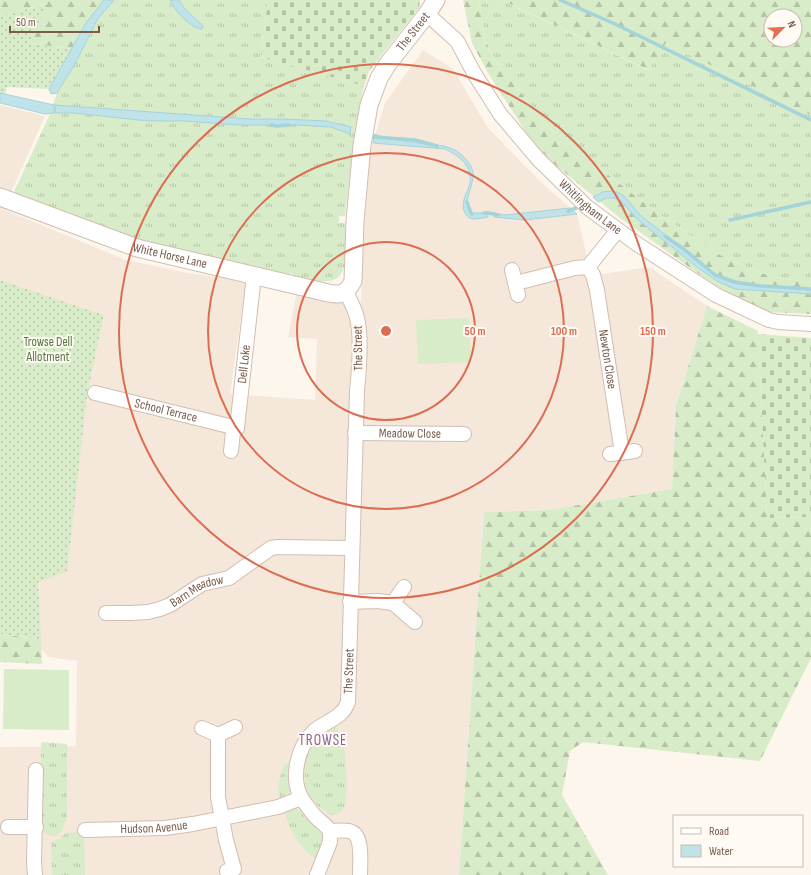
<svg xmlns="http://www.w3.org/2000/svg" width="811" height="875" font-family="'Sofia Sans Condensed',sans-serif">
<defs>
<pattern id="grass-tufts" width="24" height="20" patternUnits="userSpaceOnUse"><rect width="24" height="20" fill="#d8ecc9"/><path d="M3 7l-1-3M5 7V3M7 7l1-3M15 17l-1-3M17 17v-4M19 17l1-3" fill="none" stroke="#b4c2a5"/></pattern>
<pattern id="forest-firs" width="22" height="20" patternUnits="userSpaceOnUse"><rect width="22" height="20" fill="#d8ecc9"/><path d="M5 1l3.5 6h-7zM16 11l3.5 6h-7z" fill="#b4c2a5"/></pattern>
<pattern id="cemetery-stones" width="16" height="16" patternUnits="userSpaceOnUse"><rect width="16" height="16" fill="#d8ecc9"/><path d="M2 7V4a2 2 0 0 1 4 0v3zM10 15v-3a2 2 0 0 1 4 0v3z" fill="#b4c2a5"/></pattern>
<pattern id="garden-dots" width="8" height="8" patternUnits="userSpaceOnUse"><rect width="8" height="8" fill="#d8ecc9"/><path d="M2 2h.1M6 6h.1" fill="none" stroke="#b4c2a5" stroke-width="1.8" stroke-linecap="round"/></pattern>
</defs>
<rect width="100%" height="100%" fill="#fdf6ec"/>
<!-- residential -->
<polygon fill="#f5e8da" points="423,50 453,69 488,128 542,183 577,214 587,257 603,274 649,267 707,306 676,406 672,489 549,510 484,512 459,875 0,875 0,747 76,746 77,661 48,657 41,648 38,582 87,395 104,315 0,280 0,105 45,116 10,195 5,210 126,260 188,273 246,281 230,394 315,400 317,339 288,337 297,291 361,305 363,219 371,149 385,103"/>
<!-- grass -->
<g fill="url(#grass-tufts)">
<path d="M114 0H170L172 5 202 29V26L184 8 179 0H268L261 57 364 86 356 125 345 216H339V223H345C345 240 352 277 330 281 318 283 304 278 293 276V274L290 273 289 275 140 243 13 194 50 114 57 93 76 62 97 20Z"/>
<polygon points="479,0 502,0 648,70 666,43 811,115 811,283 769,276 739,264 716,253 652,209 594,164 543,123 519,90 494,59 485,41"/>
<path d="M334 727 337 728C340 735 344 743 345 752 347 760 348 802 344 808 341 813 336 815 331 815L318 806 309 795 305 786 304 756 311 743 323 733Z"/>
<path d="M41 742 67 744V818L62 831 56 836C49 836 44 834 40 828Z"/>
<path d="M285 763 290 764V792L280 798C275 787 282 773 285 763Z"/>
<path d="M296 807 309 822 319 830 324 836 317 860C299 848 291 832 284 812Z"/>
<polygon points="84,832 85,875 52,875 51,842 59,839 66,833"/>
</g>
<!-- forest -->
<g fill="url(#forest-firs)" fill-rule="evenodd">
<polygon points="0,0 104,0 86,23 71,49 29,43 46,4 0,16"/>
<polygon points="463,0 479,0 485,41 494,59 519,90 543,123 594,164 652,209 716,253 739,264 769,276 811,283 811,314 766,312 713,284 620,218 552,162 529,137 488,73 472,43"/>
<path d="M502 0H811V115L666 43 649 70ZM771 16H795V40H771Z"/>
<polygon points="707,306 758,331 767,518 811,517 811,658 760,761 583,742 570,751 562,795 608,875 459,875 484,512 549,510 672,489 676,406"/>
<polygon points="0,634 41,639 42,664 0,662"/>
</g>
<!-- cemetery -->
<g fill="url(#cemetery-stones)">
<polygon points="268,0 420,0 419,8 369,71 364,86 261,57"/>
<polygon points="758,334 811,338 811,517 767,518"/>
</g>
<!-- garden -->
<g fill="url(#garden-dots)">
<polygon points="47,4 29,43 71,49 49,89 7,87 5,94 0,93 0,16"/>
<polygon points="0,280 104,315 87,395 67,571 38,582 41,639 0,634"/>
</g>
<!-- pitch -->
<g fill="#d8ecc9">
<polygon points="469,318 471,362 418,364 416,320"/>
<polygon points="4,669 69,670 69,730 3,729"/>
</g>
<!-- water -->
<g fill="#bfe3e8" stroke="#a5d3da">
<polygon points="104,0 114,0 97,20 76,62 57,93 51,94 49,89 86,23"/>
<path d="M170 0H179L184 8 203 26 202 29C191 29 174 10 170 0Z"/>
<polygon points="0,93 54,105 54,113 45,114 0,103"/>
<polygon points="55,105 250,119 282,119 326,121 351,127 350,134 331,127 298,125 237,125 185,121 148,121 74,113 55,113"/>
<path d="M374 134C392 140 410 142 429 144 435 145 442 145 447 147 456 149 464 156 469 163 482 181 458 199 472 213H488V217C483 218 477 219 472 219 469 218 467 216 465 213 458 200 473 188 470 175 468 162 456 154 445 149L373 143Z"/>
<polygon points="611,191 617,192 624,196 640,215 719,277 736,284 811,290 811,294 735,289 717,281 697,267 638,220 620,200 614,198 606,198 598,202 593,197 602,192"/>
<polygon points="570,208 577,214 525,220 494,217 494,213 505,215"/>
</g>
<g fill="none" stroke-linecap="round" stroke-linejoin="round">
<!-- stream -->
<g stroke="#a5d3da" stroke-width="3.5">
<polyline points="560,0 615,24 811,120"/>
<polyline points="271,125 277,126 289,125"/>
<polyline points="369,135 374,137 415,140 437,146"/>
<polyline points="467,202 471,213 472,214"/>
<polyline points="568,211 581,206"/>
<polyline points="484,213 489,213 498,215"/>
<polyline points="730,220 811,202"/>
<polyline points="665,236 685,250 715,275 735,282 761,286 811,289"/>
</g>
<defs>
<g id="minor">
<path id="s1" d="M427 14 457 41 474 73 500 114 538 159 587 207 637 244 716 295 769 320 778 322 811 324"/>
<path id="s2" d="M588 267 593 275 597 290 622 453"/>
<polyline points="512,270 518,295"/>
<polyline points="516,283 575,268 588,267 618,230"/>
<path id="s3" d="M95 393 237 428"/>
<path id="s4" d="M355 433 464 434"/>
<path id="s5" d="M231 451 233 432 237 428 254 275"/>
<polyline points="610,454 635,451"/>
<polyline points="350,602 378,601 393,603 415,622"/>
<polyline points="393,603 404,587"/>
<path id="s6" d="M106 613H131L148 612 160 609 170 605 202 584 229 578 271 548 278 547 351 548"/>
<polyline points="202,728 218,735"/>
<polyline points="8,827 36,827"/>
<path id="s7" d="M85 830 165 828 193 824 278 807 301 798"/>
<path id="s8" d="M330 831C327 826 324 824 319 820 313 815 307 806 302 799 290 779 297 747 314 731 326 721 343 718 348 702L357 391C359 371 362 337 357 318 355 309 350 300 346 292"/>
<path d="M330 831C337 831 346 829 352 832 363 837 360 864 360 875"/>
<polyline points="227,871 234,869 226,840 218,797 218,735 235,727"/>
<polyline points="35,875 34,862 36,770"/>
<polyline points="317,875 330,842 330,831"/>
</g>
<g id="tertiary">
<path id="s9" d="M0 197 137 248 320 291C336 295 345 298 353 281L355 221 362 145 369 105 379 78 387 65 427 14 436 0"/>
</g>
</defs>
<!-- minor casing -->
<use href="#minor" stroke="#d1beb0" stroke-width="16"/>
<!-- tertiary casing -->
<use href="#tertiary" stroke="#d1beb0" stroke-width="19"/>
<!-- minor -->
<use href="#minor" stroke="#fff" stroke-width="14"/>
<!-- tertiary -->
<use href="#tertiary" stroke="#fff" stroke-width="17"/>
</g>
<!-- distance rings -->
<g fill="none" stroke="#dc6d51" stroke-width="2">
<circle cx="386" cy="331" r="89"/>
<circle cx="386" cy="331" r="178"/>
<circle cx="386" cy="331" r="267"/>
</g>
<g text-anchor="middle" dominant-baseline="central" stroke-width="4" stroke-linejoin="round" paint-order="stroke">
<!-- street labels -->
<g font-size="13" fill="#7a5c4d" stroke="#fffaf3">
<text stroke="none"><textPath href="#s9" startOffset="637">The Street</textPath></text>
<text stroke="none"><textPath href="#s1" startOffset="255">Whitlingham Lane</textPath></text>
<text stroke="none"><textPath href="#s9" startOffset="180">White Horse Lane</textPath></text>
<text transform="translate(358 348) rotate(-91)">The Street</text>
<text stroke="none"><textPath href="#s2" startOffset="95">Newton Close</textPath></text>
<text stroke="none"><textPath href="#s5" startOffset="89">Dell Loke</textPath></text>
<text stroke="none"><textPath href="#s3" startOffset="73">School Terrace</textPath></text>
<text stroke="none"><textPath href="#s4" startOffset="55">Meadow Close</textPath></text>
<text stroke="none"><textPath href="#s6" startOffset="96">Barn Meadow</textPath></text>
<text stroke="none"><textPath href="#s8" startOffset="193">The Street</textPath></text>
<text stroke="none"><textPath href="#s7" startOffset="69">Hudson Avenue</textPath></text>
</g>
<!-- park labels -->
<g font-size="13" fill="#537a41" stroke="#fffaf3">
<text x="48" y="342">Trowse Dell<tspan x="48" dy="15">Allotment</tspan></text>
</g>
<!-- quarter labels -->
<g font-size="15" letter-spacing="1" fill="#846695" stroke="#fffaf3">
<text x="323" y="740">TROWSE</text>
</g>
</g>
<circle cx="386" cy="331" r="6" fill="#dc6d51" stroke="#fffaf3" stroke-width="2"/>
<g font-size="12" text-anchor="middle" font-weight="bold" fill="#dc6d51" stroke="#fffaf3" stroke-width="4" stroke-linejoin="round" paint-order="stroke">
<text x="475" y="335">50 m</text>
<text x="564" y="335">100 m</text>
<text x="653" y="335">150 m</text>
</g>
<!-- legend -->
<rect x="673" y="815" width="130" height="52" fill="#fffaf3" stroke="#cabbb1"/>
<rect x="681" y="828" width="20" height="6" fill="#ffffff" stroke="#cabbb1"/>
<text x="709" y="835" font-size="12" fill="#7a5c4d">Road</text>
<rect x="681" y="845" width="20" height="12" fill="#bfe3e8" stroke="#cabbb1"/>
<text x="709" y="855" font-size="12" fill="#7a5c4d">Water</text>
<!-- north arrow -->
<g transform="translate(783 28) rotate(66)"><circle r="19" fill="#fffaf3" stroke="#cabbb1"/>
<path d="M0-3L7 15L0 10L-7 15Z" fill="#e76f51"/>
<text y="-6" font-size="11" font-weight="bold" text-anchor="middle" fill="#7a5c4d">N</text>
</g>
<!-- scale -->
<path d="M10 26v6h89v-6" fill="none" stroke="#7a5c4d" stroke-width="2"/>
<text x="16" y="26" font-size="12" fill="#7a5c4d" stroke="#fffaf3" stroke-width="3" paint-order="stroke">50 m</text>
</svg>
